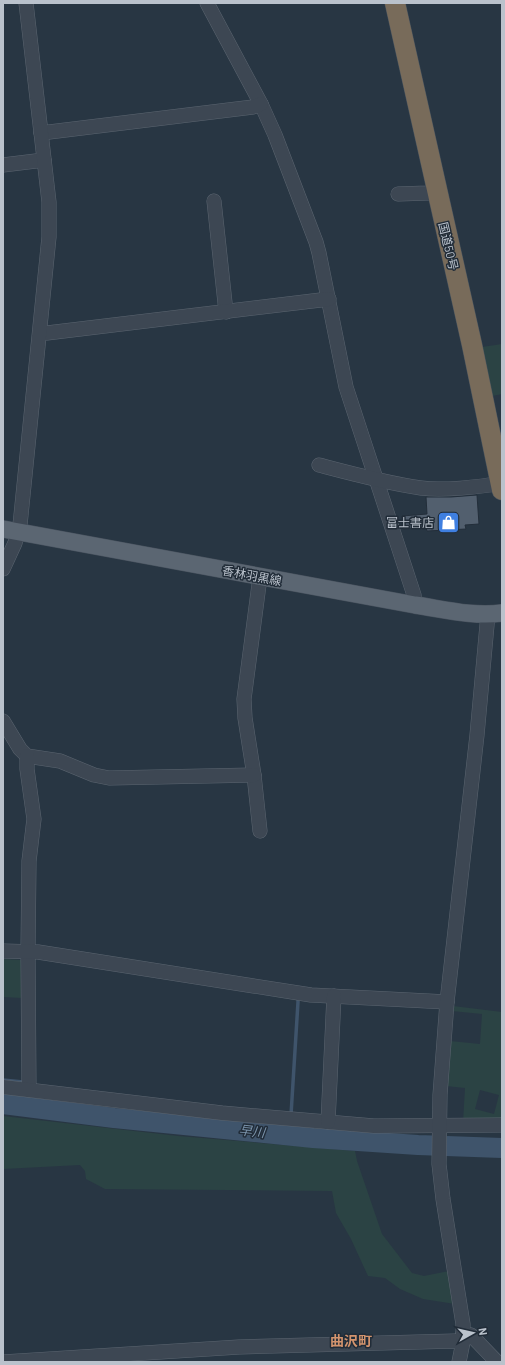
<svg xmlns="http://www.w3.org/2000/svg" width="505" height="1365" font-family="Barlow,'Noto Sans JP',sans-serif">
<rect width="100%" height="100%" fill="#283643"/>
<!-- green -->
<g fill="#2b4344" fill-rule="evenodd">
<polygon points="502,344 502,394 492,396 482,347"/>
<polygon points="3,959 23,960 22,998 3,997"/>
<path d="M453 1006 502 1012V1122H463L465 1088 446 1086 450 1041 480 1044 482 1014 452 1011ZM480 1090 499 1095 494 1114 475 1109Z"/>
<polygon points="3,1116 178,1136 355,1151 357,1161 382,1234 412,1273 424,1276 449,1271 455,1304 423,1299 400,1289 385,1278 368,1276 351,1239 336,1213 332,1191 105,1189 86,1179 85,1171 80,1165 3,1169"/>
</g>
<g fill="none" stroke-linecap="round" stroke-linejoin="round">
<!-- stream -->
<g stroke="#3f546b" stroke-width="3.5">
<polyline points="3,1080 23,1082"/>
<polyline points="291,1115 298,1002 298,998 295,998"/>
<polyline points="313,1132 313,1138"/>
</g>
<!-- river -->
<polyline stroke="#3f546b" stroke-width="20" points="3,1104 114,1118 313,1138 418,1145 502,1148"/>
</g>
<!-- building -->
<polygon fill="#525f6e" stroke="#232e3a" points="477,495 479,524 465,525 466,529 427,531 426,528 403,529 402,516 427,514 426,497 451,497"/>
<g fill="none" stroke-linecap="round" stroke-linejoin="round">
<defs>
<g id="minor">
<polyline points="207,3 261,104 275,135 316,242 319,253 346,387 414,595 415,605"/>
<polyline points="41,133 253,107 261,104"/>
<polyline points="3,165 44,160"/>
<polyline points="398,194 428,193 437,191"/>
<polyline points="214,201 226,312"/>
<polyline points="40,332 47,333 329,299"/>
<path d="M319 465C353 474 386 483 421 488 442 491 480 487 501 483"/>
<polyline points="3,569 15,543 20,525 49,237 49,202 26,3"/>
<polyline points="260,577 244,699 245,718 254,775 260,831"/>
<polyline points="3,721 20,749 27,756 60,761 94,775 109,778 254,775"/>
<polyline points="27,756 27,769 34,819 29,861 28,951 29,1090"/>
<polyline points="3,951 38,952 311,995 447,1002"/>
<polyline points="3,1087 222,1113 374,1126 502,1125"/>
<polyline points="328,1122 334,996"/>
<polyline points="463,1333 471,1335 497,1362"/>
<polyline points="3,1362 239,1347 455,1341 463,1342"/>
<polyline points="459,1362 463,1342 463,1324 443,1199 439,1164 440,1095 447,1002 477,735 488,614"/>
</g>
<path id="major" d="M3 529 415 605C443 609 473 617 502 613"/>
<polyline id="highway" points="395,3 472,345 502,490"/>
</defs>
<!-- minor casing -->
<use href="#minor" stroke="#5b6570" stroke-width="15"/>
<!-- major casing -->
<use href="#major" stroke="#49535f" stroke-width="18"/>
<!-- highway casing -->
<use href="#highway" stroke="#47525d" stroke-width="21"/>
<!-- minor -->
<use href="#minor" stroke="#3d4753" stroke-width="14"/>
<!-- major -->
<use href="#major" stroke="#5b6672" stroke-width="17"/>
<!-- highway -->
<use href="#highway" stroke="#786b5a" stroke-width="20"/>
</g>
<!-- icons -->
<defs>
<symbol id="shop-square" viewBox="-11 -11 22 22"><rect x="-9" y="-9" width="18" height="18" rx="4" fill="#3f7fe0" stroke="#212c38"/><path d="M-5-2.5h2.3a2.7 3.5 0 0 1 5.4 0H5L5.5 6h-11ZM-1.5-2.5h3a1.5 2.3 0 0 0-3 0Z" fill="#fff"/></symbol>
</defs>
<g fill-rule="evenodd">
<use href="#shop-square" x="436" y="510" width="25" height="25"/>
</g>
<g text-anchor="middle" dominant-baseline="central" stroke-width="3" stroke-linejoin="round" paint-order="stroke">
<!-- street labels -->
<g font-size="12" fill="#bac2cc" stroke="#212c38">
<text transform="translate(449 246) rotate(77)">国道50号</text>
<text transform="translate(252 575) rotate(11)">香林羽黒線</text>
</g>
<!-- poi labels -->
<g font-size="12" fill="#bac2cc" stroke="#212c38" text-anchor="end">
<text x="434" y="522">富士書店</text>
</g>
<!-- water labels -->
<g font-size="13" font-style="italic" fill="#7c95ad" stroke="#212c38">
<text transform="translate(252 1131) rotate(6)">早川</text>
</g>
<!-- quarter labels -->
<g font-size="14" font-weight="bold" fill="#d3946e" stroke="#212c38">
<text x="351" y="1340">曲沢町</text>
</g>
</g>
<!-- border -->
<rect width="505" height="1365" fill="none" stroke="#bac2cc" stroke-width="8"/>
<!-- north arrow -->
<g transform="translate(473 1333) rotate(82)" stroke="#212c38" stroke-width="3" paint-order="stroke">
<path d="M0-3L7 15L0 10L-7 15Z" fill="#bac2cc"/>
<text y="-6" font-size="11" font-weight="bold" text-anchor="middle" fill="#bac2cc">N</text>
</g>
</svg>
